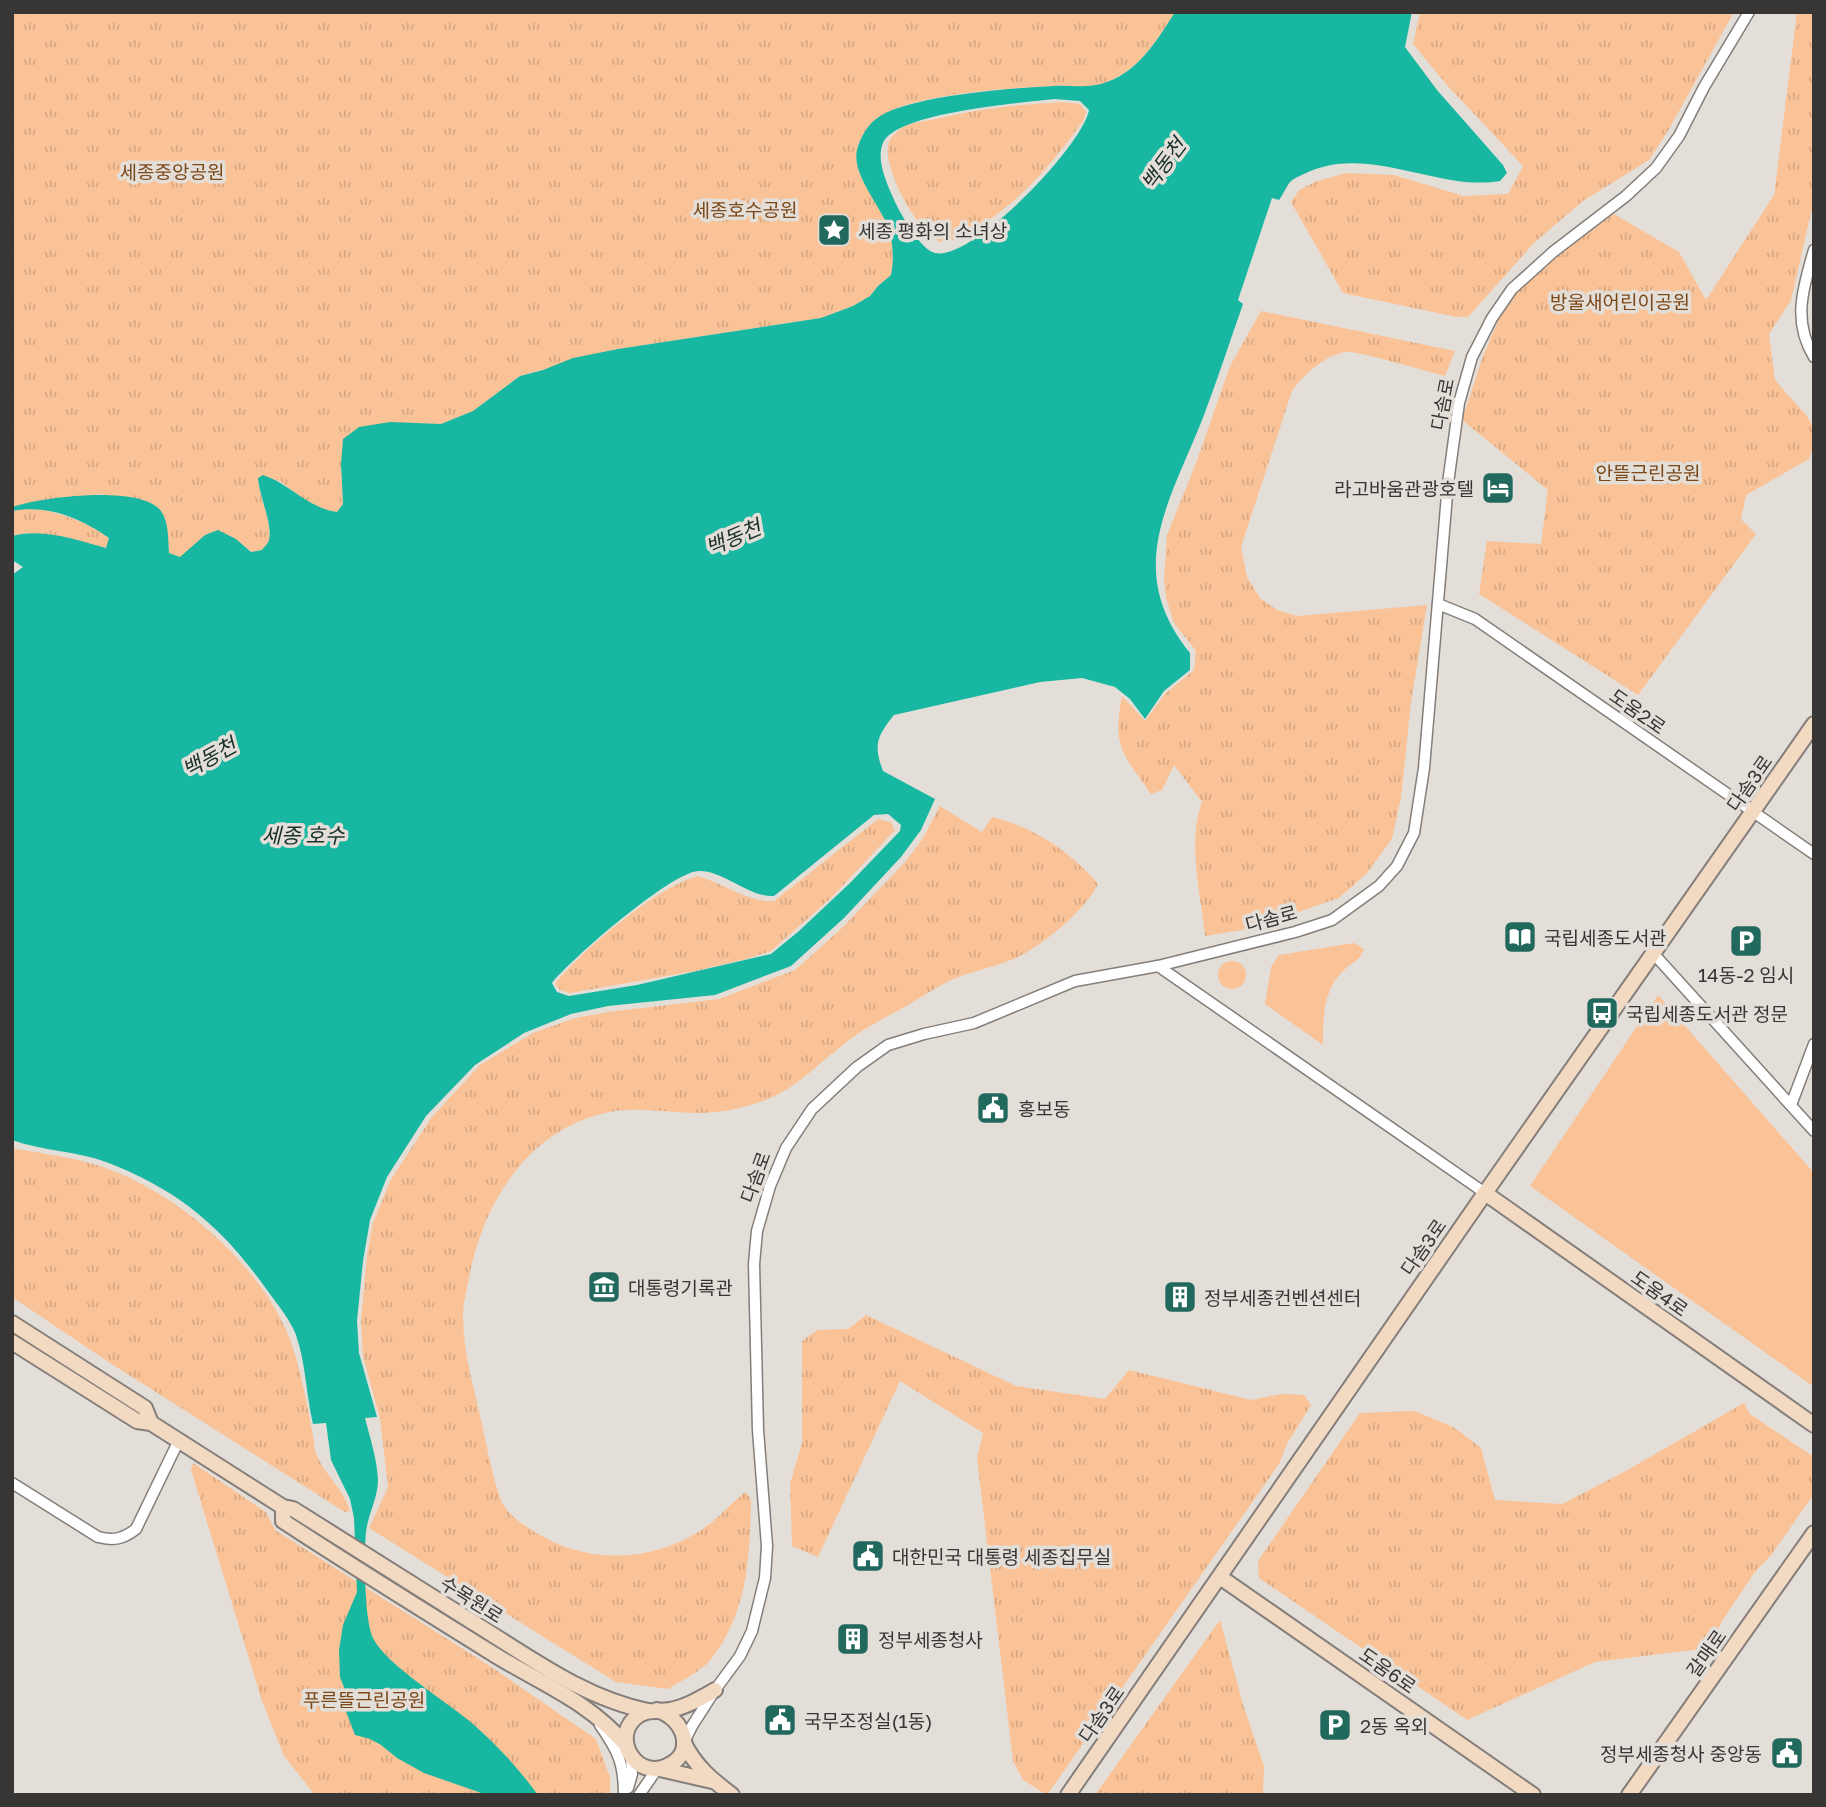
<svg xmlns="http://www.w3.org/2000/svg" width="1826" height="1807" font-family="'Golos Text','Noto Sans KR',sans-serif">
<defs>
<pattern id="park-tufts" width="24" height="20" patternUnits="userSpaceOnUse" patternTransform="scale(1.75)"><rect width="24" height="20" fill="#fac397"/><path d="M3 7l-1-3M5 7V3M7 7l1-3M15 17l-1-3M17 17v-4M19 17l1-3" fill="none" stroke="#d7a883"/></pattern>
</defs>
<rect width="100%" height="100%" fill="#e4ded9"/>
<!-- grass -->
<g fill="#fac397">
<path d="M1354 943 1364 949C1361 959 1353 962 1345 969 1323 989 1323 1017 1323 1045L1265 1004 1271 967 1279 955Z"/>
<circle cx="1232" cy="975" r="14"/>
<polygon points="1658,995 1814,1173 1814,1387 1530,1186"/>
</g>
<!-- park -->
<g fill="url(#park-tufts)">
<path d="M12 12H1175C1156 42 1137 73 1101 84 1086 88 1068 85 1053 86 1010 88 915 94 881 116 869 123 860 137 857 150 851 176 884 209 890 233 893 247 894 261 891 275L878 286 870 296 853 306 821 318 618 349 520 376 473 411 441 424 420 425 341 464 343 504 337 512 325 510 303 499 280 481 258 479C259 496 273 525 269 540 268 544 265 547 262 550L251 552 236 539 180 557 169 553 166 523 103 494 50 499 12 507Z"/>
<polygon points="1420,12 1734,12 1668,131 1649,160 1583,201 1535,242 1468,317 1456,317 1343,293 1291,202 1299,190 1317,181 1346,173 1394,175 1464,196 1508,194 1523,166 1446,84 1413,44"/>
<polygon points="1797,12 1814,12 1814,200 1791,300 1769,334 1775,380 1806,415 1814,428 1814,446 1809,459 1746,495 1741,519 1756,534 1638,695 1479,594 1487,541 1541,544 1548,490 1462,420 1483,356 1512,289 1614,214 1679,252 1706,300 1774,195"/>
<path d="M1063 102 1080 104 1086 112 1084 120C1051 165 1017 207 967 233 960 237 951 243 942 242 919 238 872 153 893 136 896 133 901 128 905 126 914 122 927 121 936 119 978 109 1020 104 1063 102Z"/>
<path d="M1261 311 1455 351 1445 376C1429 372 1352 349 1344 352 1322 358 1305 373 1292 391L1241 547 1247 577 1260 598 1277 610 1297 616 1427 605 1411 702 1401 798 1392 839 1367 873 1339 898 1249 929 1205 936C1201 894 1187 844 1202 802L1174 765 1162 790 1151 794C1123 754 1112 747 1122 696L1145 721 1165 694 1194 670 1196 651 1174 623 1166 598 1164 578 1167 535 1196 463 1230 366Z"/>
<path d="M34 508C63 514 86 521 109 538L107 548 26 533 12 536V511Z"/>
<path d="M940 806 982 832 992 817C1034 827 1071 852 1098 884 1086 910 1038 950 1011 960 991 968 969 972 949 981 935 988 923 996 910 1004 887 1017 863 1028 843 1045 815 1066 798 1088 763 1101 743 1108 721 1113 699 1113 672 1113 642 1107 615 1111 529 1125 481 1204 468 1283 466 1293 463 1304 463 1315 463 1353 474 1388 482 1424 485 1439 497 1497 504 1506 514 1522 551 1543 569 1548 617 1564 671 1554 711 1523 723 1513 733 1502 745 1492L751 1499C750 1555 748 1611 712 1658 702 1671 682 1680 668 1689L616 1682 369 1528 388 1487 380 1419 363 1356 361 1320 367 1256 373 1223 390 1181 431 1118 480 1065 533 1033 575 1018 608 1012 719 999 795 970 842 928 905 862 923 838Z"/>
<path d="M878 819 891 822 895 830 831 898 771 951 746 959 695 971 570 993 560 990 555 984C581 951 658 886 698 876 722 883 750 903 774 901Z"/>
<path d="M12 1148C45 1154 80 1158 111 1170 183 1197 264 1269 291 1342 301 1370 306 1401 312 1430 314 1438 314 1449 317 1456 326 1476 343 1488 350 1511L345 1512 110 1363 12 1297Z"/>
<polygon points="866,1315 1016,1386 1105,1399 1129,1370 1251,1400 1281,1394 1304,1395 1311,1405 1287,1444 1279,1464 1047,1795 1023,1780 1013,1761 977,1458 983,1433 900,1381 818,1557 792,1546 790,1484 802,1443 802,1341 817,1330 848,1329"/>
<polygon points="1744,1403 1750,1414 1814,1457 1814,1494 1772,1554 1755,1572 1722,1621 1709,1648 1595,1662 1467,1720 1259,1578 1258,1561 1360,1413 1415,1411 1455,1428 1481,1448 1495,1500 1562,1504 1624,1472"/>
<polygon points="193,1463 266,1512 275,1530 490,1666 596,1739 610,1777 610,1795 315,1795 284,1756 262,1701 191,1470"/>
<polygon points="1220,1620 1244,1708 1264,1766 1263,1795 1095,1795"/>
</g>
<!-- water -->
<path fill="#18b7a1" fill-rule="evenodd" d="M1175 12H1412L1405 47 1437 90 1503 165 1507 173 1500 181C1439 192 1366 142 1304 174 1300 176 1294 178 1290 182 1286 187 1283 195 1279 200L1272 198 1238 300 1243 304C1230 341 1218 378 1204 415 1171 500 1122 569 1190 653V670L1164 691 1145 719 1130 699 1115 687 1082 678 1040 682 894 715C877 736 873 745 883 771L935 799 921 830 901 857 844 918 791 966 715 995 608 1006 571 1014 524 1033 475 1065 426 1116 387 1177 370 1220 363 1261 357 1321 359 1353 377 1417 365 1418C370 1438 377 1459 378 1480 378 1498 368 1514 366 1532 364 1552 364 1620 373 1638 386 1665 449 1703 473 1724 497 1745 519 1769 538 1795H487L424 1773 397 1758 381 1745 370 1739 355 1735 345 1709 348 1698 340 1677 339 1650 343 1625 357 1592 354 1518 350 1499 331 1460 326 1423 313 1424C306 1394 306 1364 296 1335 290 1319 277 1304 267 1290 222 1227 179 1190 106 1162 76 1151 43 1151 12 1140V575L23 567 12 560V536C45 528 75 540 106 548L109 538C81 518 47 504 12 511V507C41 497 141 484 161 511 169 522 168 540 169 553L180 557 205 535 218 530 236 539 251 552 262 550C264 547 268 544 269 540 273 525 259 495 258 478L263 475C290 484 308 508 337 512L343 504 341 464 343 439 359 427 390 422 441 424 473 411 520 376 543 370 573 358 618 349 821 318 853 306 870 296 878 286 891 275C894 261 893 247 890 233 884 209 851 176 857 150 860 138 867 126 876 119 904 96 1014 88 1053 86 1068 85 1086 88 1101 84 1137 74 1156 42 1175 12ZM1054 99 1080 101 1089 110C1083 145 973 261 935 253 921 250 902 216 896 204 889 188 875 161 883 143 896 112 1021 103 1054 99ZM888 814 901 825 900 831 850 883 799 931 771 954 637 985 569 996 557 992 552 983C571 959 670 873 698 871 724 870 747 897 774 896L874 815Z"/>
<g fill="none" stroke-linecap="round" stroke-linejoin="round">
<defs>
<g id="street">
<path d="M1814 250C1803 288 1792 321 1814 357"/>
<polyline points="1438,604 1475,619 1814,854"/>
<polyline points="1653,953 1814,1131"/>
<polyline points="1158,966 1485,1193"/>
<polyline points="1791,1105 1814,1044"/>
<path d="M12 1483 98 1537C114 1541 123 1539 136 1529L179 1440"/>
<path d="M600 1725C618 1751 624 1763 624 1795"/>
<polyline points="684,1742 692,1726 715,1690 740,1656 752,1631 765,1578 767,1546 758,1430 754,1264 757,1231 770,1186 786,1148 812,1109 857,1067 888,1045 924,1034 974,1023 1075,981 1158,966 1295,932 1332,920 1379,886 1397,866 1414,833 1424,768 1448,483 1459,403 1472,357 1492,318 1512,289 1553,252 1626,196 1656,168 1679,136 1704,87 1749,12"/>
<polyline points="628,1788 632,1774 631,1757"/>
<polyline points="639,1795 657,1769"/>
</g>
<g id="secondary">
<polyline points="1485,1193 1814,1425"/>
<polyline points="12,1323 145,1408 151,1423"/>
<path d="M12 1342 137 1421 151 1423 283 1507 293 1509C356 1549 419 1589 482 1628 535 1661 587 1699 648 1711"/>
<path d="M283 1507V1521C353 1567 424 1611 495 1655 544 1685 588 1701 626 1745"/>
<polyline points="1220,1577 1533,1795"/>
<path d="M657 1710C684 1718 697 1753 667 1766 638 1780 612 1741 634 1719 645 1708 657 1712 670 1710 686 1707 701 1698 715 1690"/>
<path d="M684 1743C695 1766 712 1780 732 1795"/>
<polyline points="660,1769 712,1781"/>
<polyline points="1068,1795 1485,1193 1814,724"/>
<polyline points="1629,1795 1814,1533"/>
</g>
</defs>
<!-- street casing -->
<use href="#street" stroke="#847e7a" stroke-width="13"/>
<!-- secondary casing -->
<use href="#secondary" stroke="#847e7a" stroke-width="18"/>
<!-- street -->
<use href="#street" stroke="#fff" stroke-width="10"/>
<!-- secondary -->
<use href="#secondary" stroke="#f2d9c2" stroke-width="14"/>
</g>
<!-- icons -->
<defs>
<symbol id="sight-square" viewBox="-11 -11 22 22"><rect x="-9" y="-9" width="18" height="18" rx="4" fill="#22695d" stroke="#e4ded9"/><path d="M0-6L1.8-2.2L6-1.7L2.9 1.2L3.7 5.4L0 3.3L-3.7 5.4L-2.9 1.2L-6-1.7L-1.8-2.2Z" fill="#fff"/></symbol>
<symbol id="hotel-square" viewBox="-11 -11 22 22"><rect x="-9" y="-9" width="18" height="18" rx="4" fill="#22695d" stroke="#e4ded9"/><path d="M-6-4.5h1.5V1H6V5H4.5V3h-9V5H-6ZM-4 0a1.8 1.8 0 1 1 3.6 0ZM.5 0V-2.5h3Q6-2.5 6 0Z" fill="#fff"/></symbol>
<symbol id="library-square" viewBox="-11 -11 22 22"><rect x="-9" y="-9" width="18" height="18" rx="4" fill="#22695d" stroke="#e4ded9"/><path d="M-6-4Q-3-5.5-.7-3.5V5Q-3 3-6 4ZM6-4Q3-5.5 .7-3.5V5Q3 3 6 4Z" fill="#fff"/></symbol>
<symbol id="parking-square" viewBox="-11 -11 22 22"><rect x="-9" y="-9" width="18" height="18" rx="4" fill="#22695d" stroke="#e4ded9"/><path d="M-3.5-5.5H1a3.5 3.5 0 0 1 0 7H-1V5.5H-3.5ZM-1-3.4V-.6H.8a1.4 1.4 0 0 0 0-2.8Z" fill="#fff"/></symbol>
<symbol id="bus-square" viewBox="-11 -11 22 22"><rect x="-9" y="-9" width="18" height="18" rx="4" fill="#22695d" stroke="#e4ded9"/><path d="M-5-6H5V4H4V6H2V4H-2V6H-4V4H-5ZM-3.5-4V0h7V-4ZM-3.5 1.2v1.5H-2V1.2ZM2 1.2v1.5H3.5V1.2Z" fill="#fff"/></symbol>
<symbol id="civic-square" viewBox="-11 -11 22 22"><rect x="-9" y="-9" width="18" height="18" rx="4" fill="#22695d" stroke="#e4ded9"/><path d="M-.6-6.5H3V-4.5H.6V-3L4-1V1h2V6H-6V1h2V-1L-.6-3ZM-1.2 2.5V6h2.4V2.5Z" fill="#fff"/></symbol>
<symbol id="museum-square" viewBox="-11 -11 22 22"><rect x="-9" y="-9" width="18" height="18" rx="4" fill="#22695d" stroke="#e4ded9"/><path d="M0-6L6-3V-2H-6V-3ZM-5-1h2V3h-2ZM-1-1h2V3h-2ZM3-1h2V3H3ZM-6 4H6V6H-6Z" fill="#fff"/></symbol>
<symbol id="building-square" viewBox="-11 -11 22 22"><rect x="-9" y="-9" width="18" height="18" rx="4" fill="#22695d" stroke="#e4ded9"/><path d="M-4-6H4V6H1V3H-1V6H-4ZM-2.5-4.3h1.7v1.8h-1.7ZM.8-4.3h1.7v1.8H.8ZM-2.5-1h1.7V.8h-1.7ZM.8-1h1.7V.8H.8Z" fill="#fff"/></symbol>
</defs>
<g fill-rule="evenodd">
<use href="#sight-square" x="815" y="211" width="38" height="38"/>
<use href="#hotel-square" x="1479" y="469" width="38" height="38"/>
<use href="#library-square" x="1501" y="918" width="38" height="38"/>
<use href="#parking-square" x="1727" y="922" width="38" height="38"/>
<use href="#bus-square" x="1583" y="994" width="38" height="38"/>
<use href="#civic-square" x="974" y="1089" width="38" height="38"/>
<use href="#museum-square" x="585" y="1268" width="38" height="38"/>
<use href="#building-square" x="1161" y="1278" width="38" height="38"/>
<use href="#civic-square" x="849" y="1537" width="38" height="38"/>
<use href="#building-square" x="834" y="1620" width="38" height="38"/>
<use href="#civic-square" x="761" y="1701" width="38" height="38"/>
<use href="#parking-square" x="1316" y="1706" width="38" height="38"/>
<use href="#civic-square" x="1768" y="1734" width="38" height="38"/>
</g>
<g text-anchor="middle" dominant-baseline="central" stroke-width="7" stroke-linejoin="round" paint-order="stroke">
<!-- park labels -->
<g font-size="19" fill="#7b4818" stroke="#e4ded9">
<text x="172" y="171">세종중앙공원</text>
<text x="745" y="209">세종호수공원</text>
<text x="1620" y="301">방울새어린이공원</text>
<text x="1648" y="472">안뜰근린공원</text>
<text x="364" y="1699">푸른뜰근린공원</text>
</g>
<!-- poi labels -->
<g font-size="19" fill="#383634" stroke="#e4ded9" text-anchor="start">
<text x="858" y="230">세종 평화의 소녀상</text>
<text x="1474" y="488" text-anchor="end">라고바움관광호텔</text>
<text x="1544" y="937">국립세종도서관</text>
<text x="1746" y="974" text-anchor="middle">14동-2 임시</text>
<text x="1626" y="1013">국립세종도서관 정문</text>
<text x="1018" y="1108">홍보동</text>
<text x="628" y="1287">대통령기록관</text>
<text x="1204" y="1297">정부세종컨벤션센터</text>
<text x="892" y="1556">대한민국 대통령 세종집무실</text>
<text x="878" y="1639">정부세종청사</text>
<text x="804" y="1720">국무조정실(1동)</text>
<text x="1360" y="1725">2동 옥외</text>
<text x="1762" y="1753" text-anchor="end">정부세종청사 중앙동</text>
</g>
<!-- street labels -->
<g font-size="19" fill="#383634" stroke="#e4ded9">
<text transform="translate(1442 404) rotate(-79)">다솜로</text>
<text transform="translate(1638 711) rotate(35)">도움2로</text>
<text transform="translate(1749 783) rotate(-55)">다솜3로</text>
<text transform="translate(1271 918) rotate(-15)">다솜로</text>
<text transform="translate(755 1177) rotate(-70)">다솜로</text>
<text transform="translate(1423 1247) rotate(-55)">다솜3로</text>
<text transform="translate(1660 1293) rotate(35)">도움4로</text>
<text transform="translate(472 1599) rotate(32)">수목원로</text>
<text transform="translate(1706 1653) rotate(-55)">갈매로</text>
<text transform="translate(1388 1670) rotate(35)">도움6로</text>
<text transform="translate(1101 1714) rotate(-55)">다솜3로</text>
</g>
<!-- water labels -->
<g font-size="21" font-style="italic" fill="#182f2a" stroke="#e4ded9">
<text transform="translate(1163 164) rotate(-53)">백동천</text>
<text transform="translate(733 537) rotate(-23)">백동천</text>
<text transform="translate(209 757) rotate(-29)">백동천</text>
<text x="303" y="835">세종 호수</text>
</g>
</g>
<!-- border -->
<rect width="1826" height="1807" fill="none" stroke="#383634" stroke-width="28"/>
</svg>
